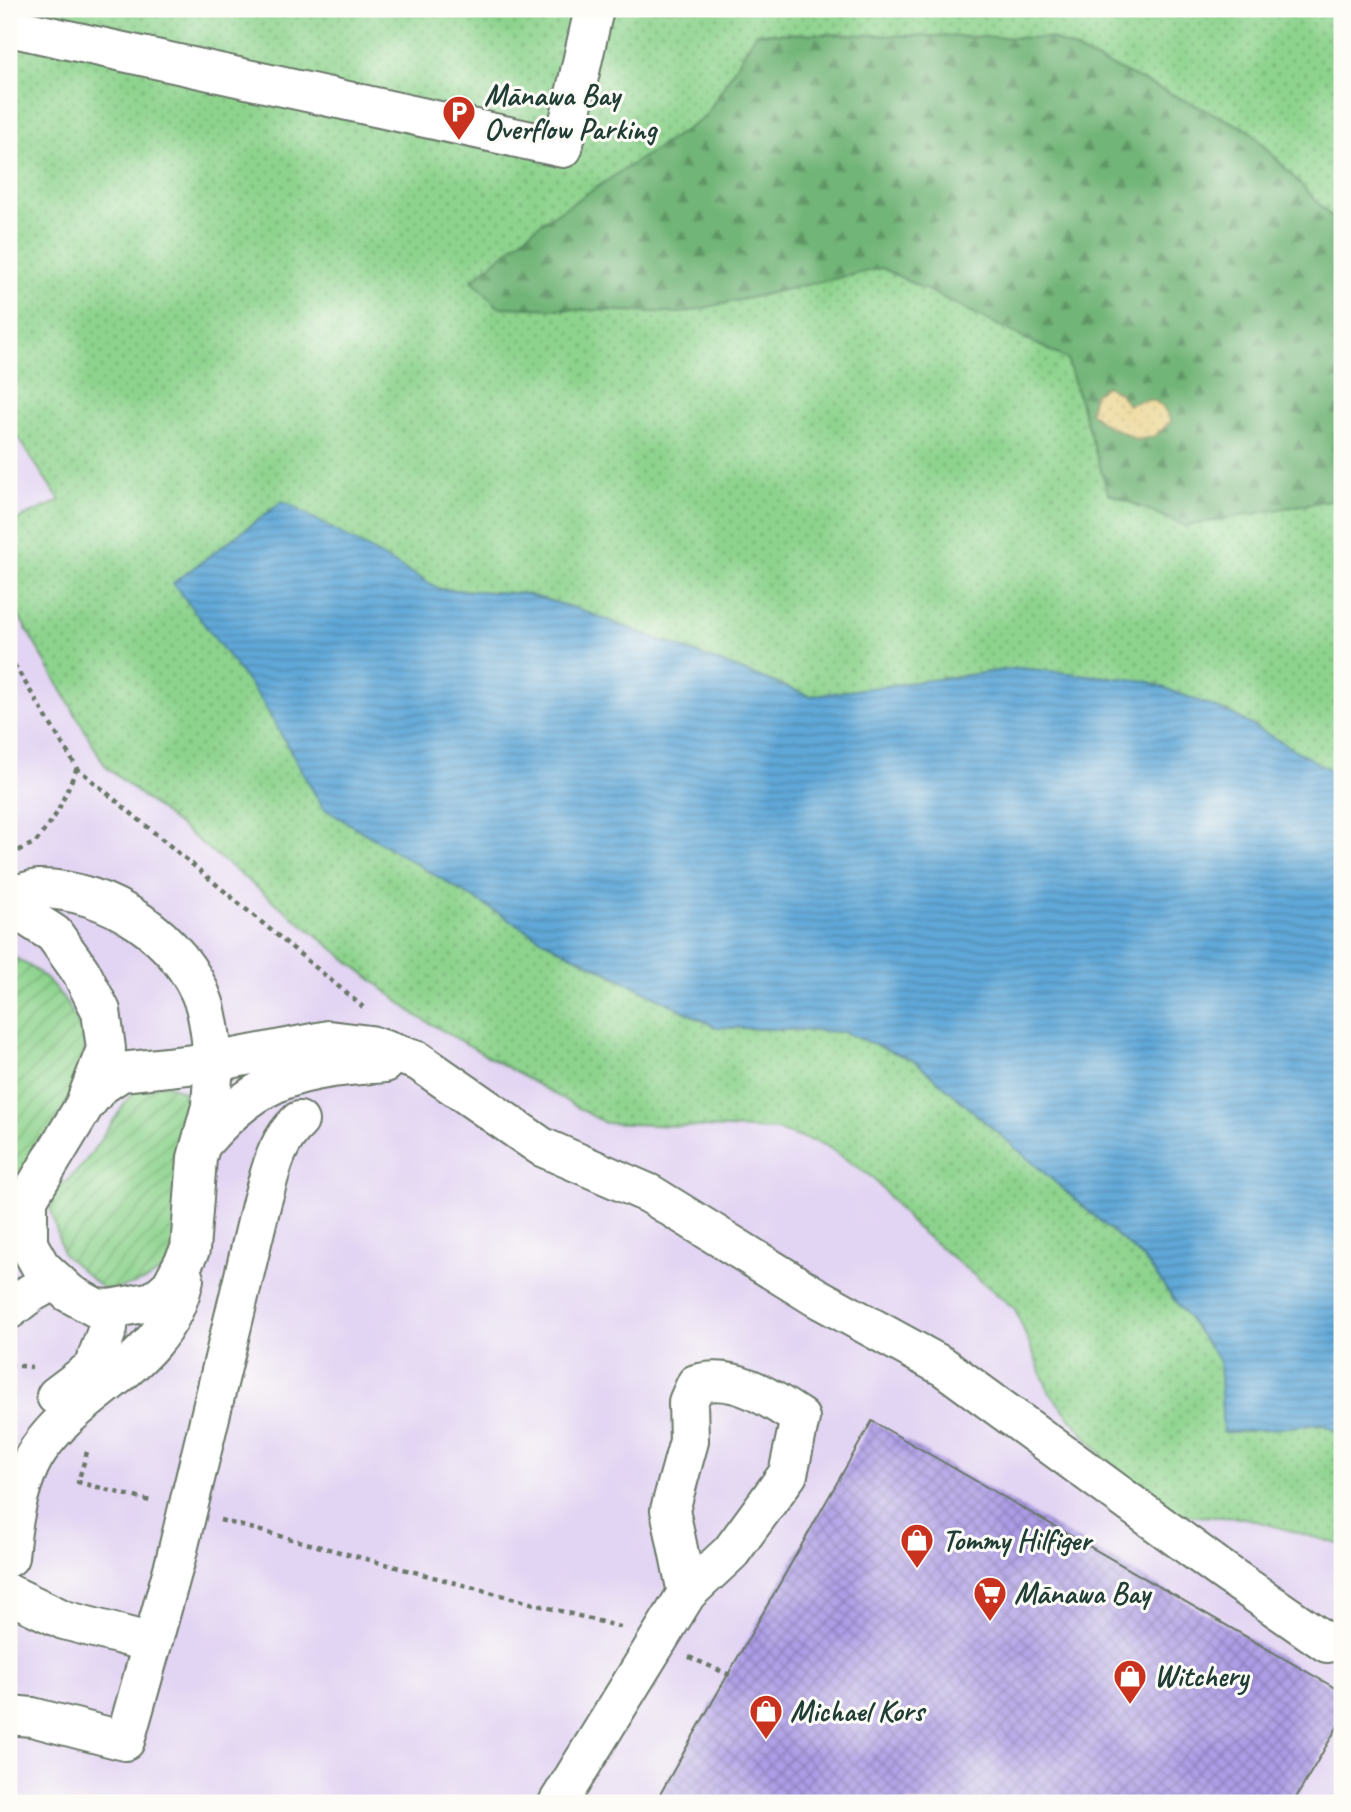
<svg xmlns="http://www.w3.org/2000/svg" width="1351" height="1812" font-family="Caveat,sans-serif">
<defs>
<pattern id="grass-dots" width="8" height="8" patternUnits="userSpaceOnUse" patternTransform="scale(1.75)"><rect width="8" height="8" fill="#8dd38d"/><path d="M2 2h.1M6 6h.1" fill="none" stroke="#73ac74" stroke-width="1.8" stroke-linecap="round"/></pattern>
<pattern id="forest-firs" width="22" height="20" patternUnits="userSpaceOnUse" patternTransform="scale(1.75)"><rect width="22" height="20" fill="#72b578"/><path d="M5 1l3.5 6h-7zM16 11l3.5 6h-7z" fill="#5d9463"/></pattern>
<pattern id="sand-dots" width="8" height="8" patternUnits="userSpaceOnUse" patternTransform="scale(1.75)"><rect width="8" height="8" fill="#eeda9e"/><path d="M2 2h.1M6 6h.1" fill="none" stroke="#ccbc89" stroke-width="1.8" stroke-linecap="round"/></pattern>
<pattern id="garden-furrows" width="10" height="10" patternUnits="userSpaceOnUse" patternTransform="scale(1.75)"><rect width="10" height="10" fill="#8dd38d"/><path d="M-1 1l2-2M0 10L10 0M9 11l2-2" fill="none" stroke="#73ac74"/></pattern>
<pattern id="water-rules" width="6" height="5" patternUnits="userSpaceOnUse" patternTransform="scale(1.75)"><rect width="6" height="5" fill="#61a8d8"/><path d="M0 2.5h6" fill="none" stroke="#4f8ab0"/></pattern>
<pattern id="building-cross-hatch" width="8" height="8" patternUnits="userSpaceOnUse" patternTransform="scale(1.75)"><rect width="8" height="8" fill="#ad9ce6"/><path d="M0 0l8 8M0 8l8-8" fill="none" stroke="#8c80bb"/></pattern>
</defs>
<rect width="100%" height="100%" fill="#fdfcf7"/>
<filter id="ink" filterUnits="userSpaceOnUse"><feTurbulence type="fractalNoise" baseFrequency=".0143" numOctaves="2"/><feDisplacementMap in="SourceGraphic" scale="14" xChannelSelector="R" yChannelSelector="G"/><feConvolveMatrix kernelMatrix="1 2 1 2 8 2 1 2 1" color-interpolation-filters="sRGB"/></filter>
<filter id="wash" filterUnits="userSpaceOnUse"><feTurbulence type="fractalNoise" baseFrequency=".00686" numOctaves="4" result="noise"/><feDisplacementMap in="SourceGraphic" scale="28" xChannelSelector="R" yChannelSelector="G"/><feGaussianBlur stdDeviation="1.57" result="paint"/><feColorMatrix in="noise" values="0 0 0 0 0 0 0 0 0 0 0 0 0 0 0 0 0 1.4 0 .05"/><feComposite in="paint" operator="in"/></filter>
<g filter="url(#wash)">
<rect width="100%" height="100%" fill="#f5e4cb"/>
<!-- built -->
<g fill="#e2d4f3">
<polygon points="9,424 60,501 9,523"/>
<polygon points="9,599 106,767 605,1123 777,1130 825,1145 873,1178 913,1225 1015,1309 1049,1392 1106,1461 1170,1515 1245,1518 1342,1545 1342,1803 9,1803"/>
</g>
<!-- grass -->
<polygon fill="url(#grass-dots)" stroke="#568860" stroke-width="2" points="9,9 1342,9 1342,777 1232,714 1020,668 810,696 578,609 526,594 440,589 284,502 262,701 323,808 545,941 715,1027 844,1032 915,1061 1144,1259 1219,1360 1224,1433 1322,1424 1342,1434 1342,1545 1245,1518 1170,1515 1106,1461 1049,1392 1015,1309 913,1225 873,1178 825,1145 777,1130 605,1123 417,1016 106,767 9,599 9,523 60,501 9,424"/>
<!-- forest -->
<polygon fill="url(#forest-firs)" stroke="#487956" stroke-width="2" points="756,33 1051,38 1249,130 1342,228 1342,498 1185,526 1108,493 1067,359 882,268 682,313 498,307 472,280 537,226 705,117"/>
<!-- sand -->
<path fill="url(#sand-dots)" stroke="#868c69" stroke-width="2" d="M1106 386 1120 393 1128 405C1151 395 1162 399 1171 422L1155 436 1137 440C1116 426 1110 432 1090 412L1094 394Z"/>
<!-- garden -->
<g fill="url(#garden-furrows)" stroke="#568860" stroke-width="2">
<path d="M9 955C32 966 48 977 63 998 73 1012 86 1034 84 1052 79 1099 33 1155 9 1194Z"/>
<path d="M165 1084 190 1094 199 1108C195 1132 182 1244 174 1257 157 1281 130 1288 103 1289L63 1254 48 1199 83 1165 132 1093Z"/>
</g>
<!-- water -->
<polygon fill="url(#water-rules)" stroke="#407286" stroke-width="2" points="283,501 440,589 526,594 578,609 810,696 1020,668 1147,681 1232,714 1342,777 1342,1434 1322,1424 1223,1433 1219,1360 1144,1259 915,1061 844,1032 716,1027 545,941 323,808 262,701 173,583"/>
<g id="blocks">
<!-- building -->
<polygon fill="url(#building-cross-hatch)" points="872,1421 1342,1692 1342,1719 1293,1803 655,1803"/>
</g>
</g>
<g filter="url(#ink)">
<use href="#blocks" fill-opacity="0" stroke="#6a7769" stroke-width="2"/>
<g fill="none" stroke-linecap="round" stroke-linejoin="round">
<defs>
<g id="minor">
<polyline points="9,27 563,148 594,9"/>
<path d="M9 896C19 894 30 890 40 889 108 889 182 938 204 1003 210 1022 211 1043 214 1062L329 1040 370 1045 418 1061 542 1147 650 1194 816 1297 944 1367 1223 1571 1327 1643"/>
<polyline points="9,905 54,934 81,972 101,1011 106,1049 84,1106 28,1199 28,1244 41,1267 69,1293 96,1308 110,1309 154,1301 171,1286 190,1250 197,1158 211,1106 214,1062 121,1072 100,1086 84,1106"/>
<path d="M203 1142C261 1075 301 1069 385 1063"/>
<polyline points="9,1310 31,1293 55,1280"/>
<polyline points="56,1396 93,1368 108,1328 110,1309"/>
<path d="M9 1557C12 1523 19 1478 39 1449 84 1385 166 1365 184 1279"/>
<polyline points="9,1594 64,1620 152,1643"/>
<path d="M9 1715 32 1717 125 1741 175 1562 262 1201C271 1171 275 1143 299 1121"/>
<path d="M558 1803 687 1593 731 1552 788 1474 800 1418C769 1397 734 1373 696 1384L688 1402 689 1441 670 1510 687 1593"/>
</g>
</defs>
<!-- minor casing -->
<use href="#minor" stroke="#6a7769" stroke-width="42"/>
<!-- path -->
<g stroke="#6a7769" stroke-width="4.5" stroke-dasharray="5 5" stroke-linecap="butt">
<polyline points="9,656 77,768 363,1007"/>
<polyline points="9,855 36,842 57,813 77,768"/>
<polyline points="9,1365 32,1367"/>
<polyline points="87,1452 78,1482 154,1502"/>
<polyline points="220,1520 624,1628"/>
<polyline points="689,1657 730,1675"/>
</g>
<!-- minor -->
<use href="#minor" stroke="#fff" stroke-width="38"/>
</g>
</g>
<!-- icons -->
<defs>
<symbol id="parking-pin" viewBox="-11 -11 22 30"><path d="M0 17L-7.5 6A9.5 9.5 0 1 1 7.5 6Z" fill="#c8321e" stroke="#fdfcf7"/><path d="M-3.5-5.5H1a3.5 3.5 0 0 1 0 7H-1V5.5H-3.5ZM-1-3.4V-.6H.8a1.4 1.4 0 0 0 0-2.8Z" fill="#fff"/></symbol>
<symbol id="shop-pin" viewBox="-11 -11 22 30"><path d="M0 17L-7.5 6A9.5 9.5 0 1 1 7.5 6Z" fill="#c8321e" stroke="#fdfcf7"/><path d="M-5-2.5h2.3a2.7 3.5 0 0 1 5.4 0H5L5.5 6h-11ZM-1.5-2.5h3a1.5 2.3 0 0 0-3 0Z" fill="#fff"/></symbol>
<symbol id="supermarket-pin" viewBox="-11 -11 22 30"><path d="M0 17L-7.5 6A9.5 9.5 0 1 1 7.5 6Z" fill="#c8321e" stroke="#fdfcf7"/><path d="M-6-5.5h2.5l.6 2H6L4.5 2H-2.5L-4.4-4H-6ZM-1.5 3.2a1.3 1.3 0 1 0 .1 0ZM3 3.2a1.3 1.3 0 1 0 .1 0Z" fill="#fff"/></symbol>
</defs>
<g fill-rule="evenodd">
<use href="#parking-pin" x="440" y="93" width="38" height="52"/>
<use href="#shop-pin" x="898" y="1521" width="38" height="52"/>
<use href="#supermarket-pin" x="971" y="1574" width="38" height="52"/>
<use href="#shop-pin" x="1111" y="1657" width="38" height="52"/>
<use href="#shop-pin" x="747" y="1692" width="38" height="52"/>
</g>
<g text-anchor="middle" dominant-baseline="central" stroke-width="6" stroke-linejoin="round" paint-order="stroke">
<!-- poi labels -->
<g font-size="30" font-weight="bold" fill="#1f3d34" stroke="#fdfcf7" text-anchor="start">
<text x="484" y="95">Mānawa Bay<tspan x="484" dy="34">Overflow Parking</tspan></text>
<text x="942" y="1540">Tommy Hilfiger</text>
<text x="1014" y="1593">Mānawa Bay</text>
<text x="1154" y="1676">Witchery</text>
<text x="790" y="1711">Michael Kors</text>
</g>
</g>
<!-- margin -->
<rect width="1351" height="1812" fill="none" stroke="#fdfcf7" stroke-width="35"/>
</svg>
